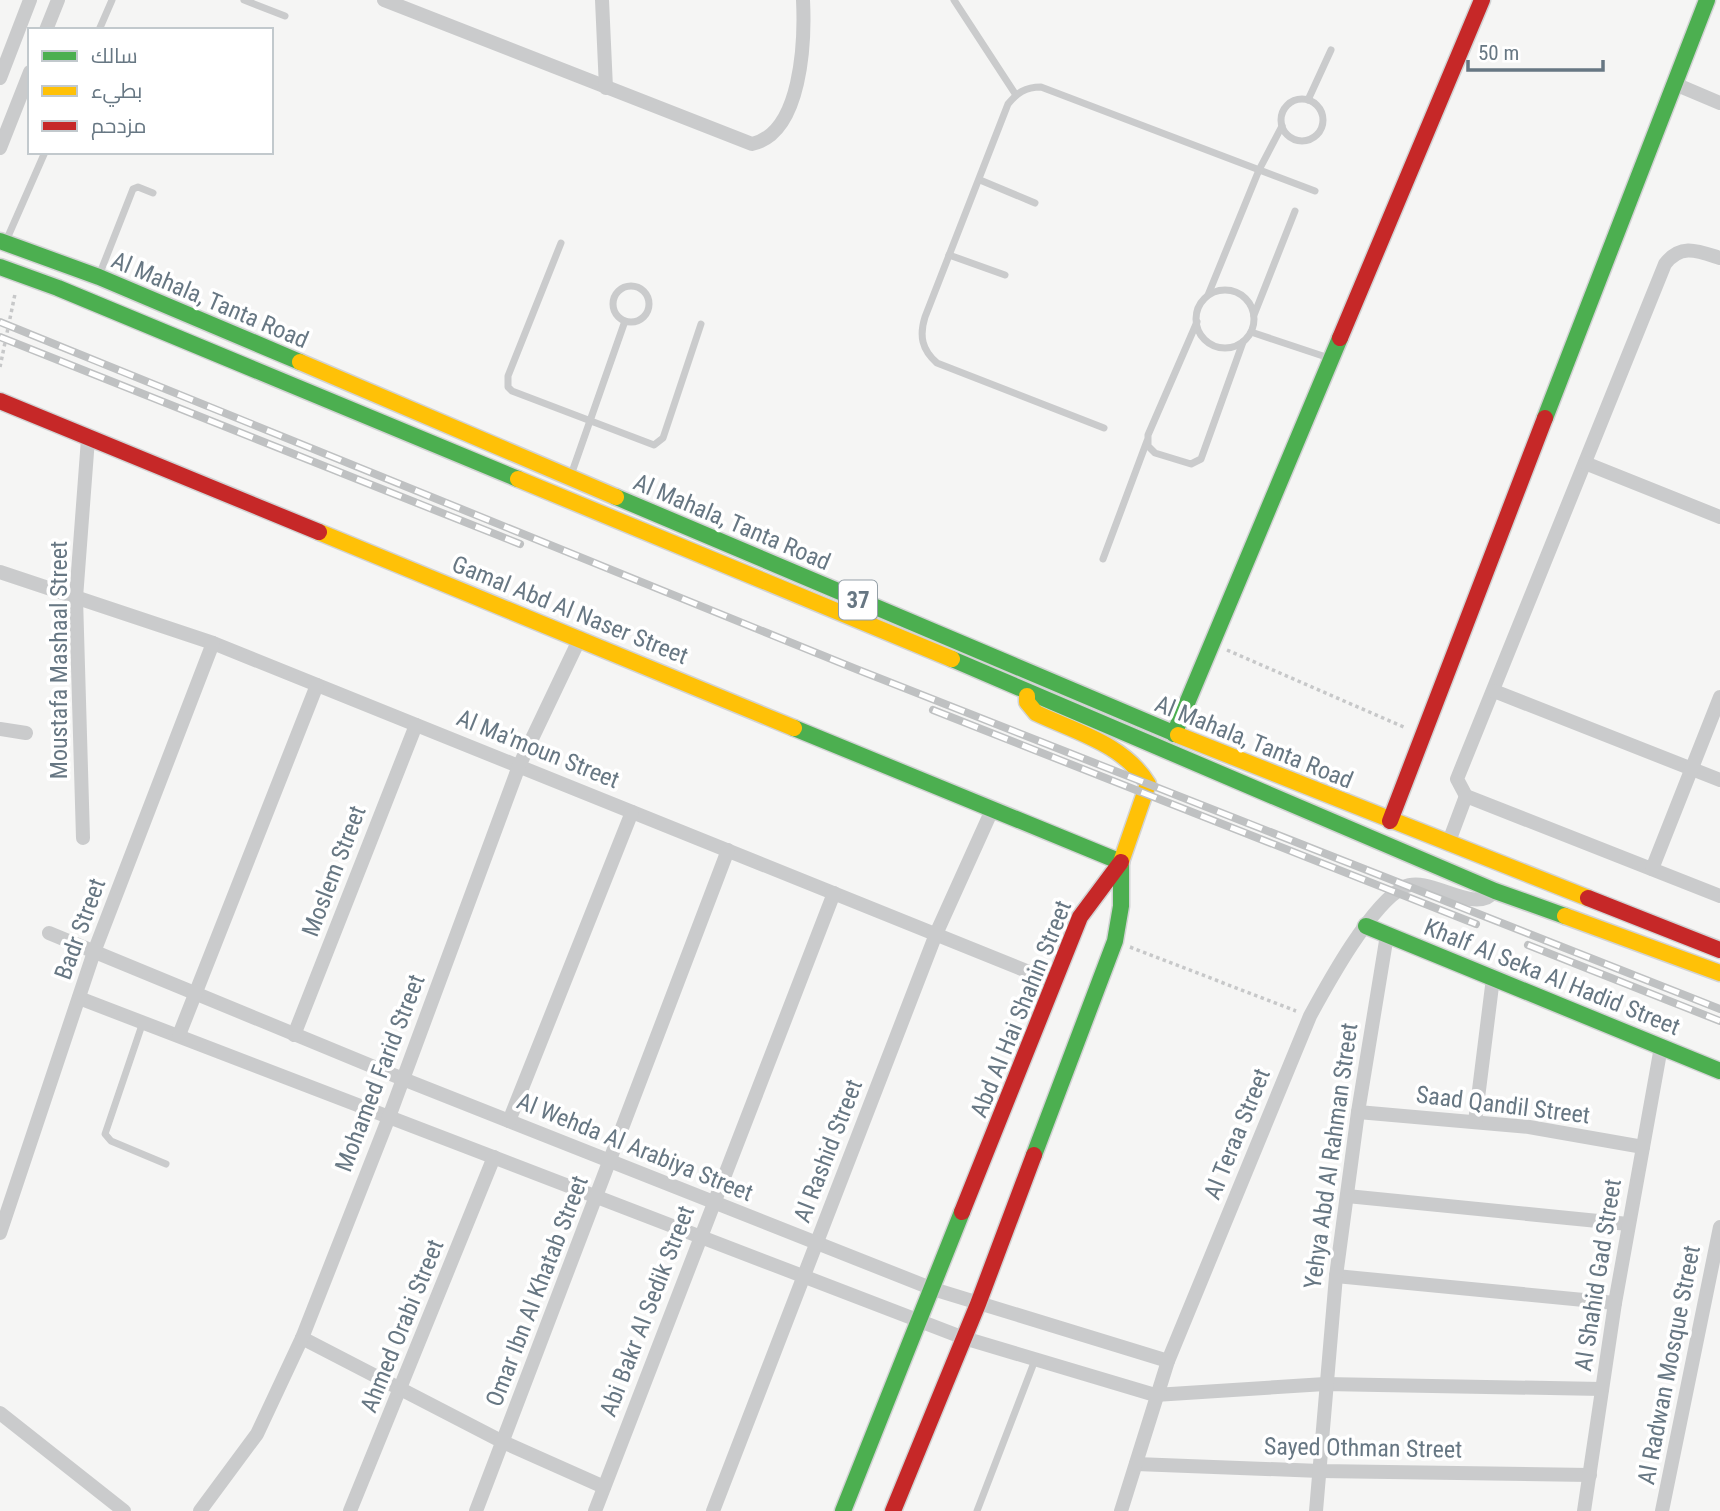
<svg xmlns="http://www.w3.org/2000/svg" width="1720" height="1511" font-family="'Roboto Condensed',Cairo,sans-serif">
<rect width="100%" height="100%" fill="#f5f5f4"/>
<g fill="none" stroke-linecap="round" stroke-linejoin="round">
<defs>
<g id="fast">
<polyline points="0,241 99,277 300,362"/>
<polyline points="0,267 58,288 518,479"/>
<polyline points="1545,418 1707,0"/>
<polyline points="616,497 1178,735"/>
<polyline points="952,659 1495,891 1565,916"/>
<polyline points="794,728 1121,862"/>
<polyline points="1174,734 1340,338"/>
<polyline points="1366,926 1720,1071"/>
<polyline points="1034,1155 1115,941 1121,906 1121,862"/>
<polyline points="843,1511 962,1212"/>
</g>
<g id="slow">
<polyline points="300,362 616,497"/>
<polyline points="518,479 952,659"/>
<polyline points="319,532 794,728"/>
<path d="M1027 696V702L1036 713C1076 732 1124 744 1148 784L1121 862"/>
<polyline points="1178,735 1588,898"/>
<polyline points="1565,916 1720,973"/>
</g>
<g id="jam">
<polyline points="1340,338 1482,0"/>
<polyline points="0,401 319,532"/>
<polyline points="1390,821 1545,418"/>
<polyline points="1588,898 1720,950"/>
<polyline points="962,1212 1080,917 1121,862"/>
<polyline points="893,1511 978,1304 1034,1155"/>
</g>
</defs>
<!-- fast casing -->
<use href="#fast" stroke="#d2d3d4" stroke-width="19"/>
<!-- slow casing -->
<use href="#slow" stroke="#d2d3d4" stroke-width="19"/>
<!-- jam casing -->
<use href="#jam" stroke="#d2d3d4" stroke-width="19"/>
<!-- path -->
<g stroke="#c7c8c9" stroke-width="3.5" stroke-dasharray="3.5 3.5" stroke-linecap="butt">
<polyline points="0,367 15,294"/>
<polyline points="1227,650 1406,728"/>
<polyline points="1130,947 1296,1011"/>
</g>
<!-- lane -->
<g stroke="#cacbcc" stroke-width="7">
<polyline points="244,0 285,16"/>
<polyline points="954,0 1016,95"/>
<polyline points="99,30 112,0"/>
<circle cx="1302" cy="120" r="21"/>
<polyline points="1308,100 1331,50"/>
<polyline points="980,180 1035,203"/>
<polyline points="6,241 45,152"/>
<polyline points="561,243 508,376 508,387 512,391 654,445 663,438 701,324"/>
<polyline points="949,255 1005,275"/>
<polyline points="100,273 133,189 138,187 153,193"/>
<circle cx="631" cy="304" r="18"/>
<circle cx="1225" cy="319" r="29"/>
<polyline points="1208,295 1259,170 1282,126"/>
<polyline points="1254,315 1295,211"/>
<polyline points="1197,322 1148,435 1148,446 1155,453 1191,464 1201,459 1243,342"/>
<polyline points="1251,332 1329,358"/>
<path d="M1104 428 937 363C922 350 919 336 925 317L1008 104C1017 93 1025 87 1041 87L1315 191"/>
<polyline points="571,475 625,321"/>
<polyline points="1103,559 1147,441"/>
<polyline points="143,1022 105,1134 111,1141 166,1164"/>
<polyline points="977,1511 1035,1360"/>
</g>
<!-- street -->
<g stroke="#cacbcc" stroke-width="14">
<path d="M384 0 752 144C802 133 805 41 803 0"/>
<polyline points="602,0 606,88"/>
<polyline points="46,30 58,0"/>
<polyline points="0,78 30,0"/>
<polyline points="1675,84 1720,103"/>
<polyline points="0,148 30,72"/>
<path d="M1720 258C1698 251 1681 243 1665 264L1457 779 1466 796 1720 896"/>
<polyline points="1585,463 1720,517"/>
<polyline points="0,572 213,643 1054,982"/>
<polyline points="1494,691 1720,780"/>
<polyline points="0,729 26,733"/>
<polyline points="83,838 76,598 88,439"/>
<polyline points="1448,844 1466,796"/>
<polyline points="1652,869 1720,697"/>
<polyline points="49,933 403,1079 933,1289 1168,1361"/>
<polyline points="79,998 964,1338 1155,1395 1325,1384 1602,1389"/>
<polyline points="179,1035 317,685"/>
<polyline points="294,1035 416,725"/>
<polyline points="1358,1112 1529,1127 1643,1147"/>
<polyline points="509,1121 632,812"/>
<polyline points="1475,1122 1493,978"/>
<polyline points="1347,1196 1628,1224"/>
<polyline points="0,1233 94,952 213,643"/>
<polyline points="1336,1276 1615,1303"/>
<polyline points="302,1338 503,1442 604,1487"/>
<polyline points="0,1413 124,1511"/>
<polyline points="1136,1464 1320,1471 1590,1475"/>
<polyline points="200,1511 257,1434 302,1338 389,1117 519,766 580,638"/>
<polyline points="350,1511 494,1157"/>
<polyline points="476,1511 728,850"/>
<polyline points="595,1511 834,893"/>
<polyline points="713,1511 936,934 992,810"/>
<path d="M1121 1511 1168 1361 1310 1016C1328 983 1371 904 1404 887 1430 874 1475 917 1495 891"/>
<polyline points="1316,1511 1336,1276 1358,1112 1387,935"/>
<polyline points="1584,1511 1615,1303 1661,1047"/>
<polyline points="1662,1511 1720,1227"/>
</g>
<!-- fast -->
<use href="#fast" stroke="#4caf50" stroke-width="16"/>
<!-- slow -->
<use href="#slow" stroke="#ffc107" stroke-width="16"/>
<!-- jam -->
<use href="#jam" stroke="#c62828" stroke-width="16"/>
<defs>
<g id="rail">
<polyline points="0,322 856,669 1720,1009"/>
<polyline points="0,337 520,544"/>
<polyline points="933,710 1476,924"/>
<polyline points="1528,945 1720,1021"/>
</g>
</defs>
<!-- rail casing -->
<use href="#rail" stroke="#bfc1c2" stroke-width="8"/>
<!-- rail -->
<use href="#rail" stroke="#fff" stroke-width="5" stroke-dasharray="16" stroke-linecap="butt"/>
</g>
<g text-anchor="middle" dominant-baseline="central" stroke-width="7" stroke-linejoin="round" paint-order="stroke">
<!-- shield labels -->
<rect fill="#fff" stroke="#95a0a8" stroke-width="2" x="839" y="580.5" width="38" height="39" rx="5"/>
<g font-size="23" font-weight="bold" fill="#677783">
<text x="858" y="600">37</text>
</g>
<!-- street labels -->
<g font-size="24" fill="#677783" stroke="#fff">
<text transform="translate(210 300) rotate(23)">Al Mahala, Tanta Road</text>
<text transform="translate(732 522) rotate(23)">Al Mahala, Tanta Road</text>
<text transform="translate(570 610) rotate(22)">Gamal Abd Al Naser Street</text>
<text transform="translate(59 660) rotate(-90)">Moustafa Mashaal Street</text>
<text transform="translate(1254 742) rotate(22)">Al Mahala, Tanta Road</text>
<text transform="translate(538 749) rotate(22)">Al Ma'moun Street</text>
<text transform="translate(334 871) rotate(-69)">Moslem Street</text>
<text transform="translate(80 929) rotate(-70)">Badr Street</text>
<text transform="translate(1552 977) rotate(22)">Khalf Al Seka Al Hadid Street</text>
<text transform="translate(1021 1009) rotate(-68)">Abd Al Hai Shahin Street</text>
<text transform="translate(380 1073) rotate(-69)">Mohamed Farid Street</text>
<text transform="translate(1503 1105) rotate(7)">Saad Qandil Street</text>
<text transform="translate(1237 1134) rotate(-68)">Al Teraa Street</text>
<text transform="translate(635 1147) rotate(22)">Al Wehda Al Arabiya Street</text>
<text transform="translate(828 1151) rotate(-69)">Al Rashid Street</text>
<text transform="translate(1331 1156) rotate(-82)">Yehya Abd Al Rahman Street</text>
<text transform="translate(1598 1275) rotate(-81)">Al Shahid Gad Street</text>
<text transform="translate(537 1291) rotate(-69)">Omar Ibn Al Khatab Street</text>
<text transform="translate(647 1311) rotate(-69)">Abi Bakr Al Sedik Street</text>
<text transform="translate(402 1326) rotate(-68)">Ahmed Orabi Street</text>
<text transform="translate(1669 1365) rotate(-79)">Al Radwan Mosque Street</text>
<text transform="translate(1363 1448) rotate(1)">Sayed Othman Street</text>
</g>
</g>
<!-- legend -->
<rect x="28" y="28" width="245" height="126" fill="#ffffff" stroke="#c2c9cd" stroke-width="2"/>
<rect x="42" y="51" width="35" height="10" fill="#4caf50" stroke="#c2c9cd" stroke-width="2"/>
<text x="91" y="63" font-size="21" fill="#677783">سالك</text>
<rect x="42" y="86" width="35" height="10" fill="#ffc107" stroke="#c2c9cd" stroke-width="2"/>
<text x="91" y="98" font-size="21" fill="#677783">بطيء</text>
<rect x="42" y="121" width="35" height="10" fill="#c62828" stroke="#c2c9cd" stroke-width="2"/>
<text x="91" y="133" font-size="21" fill="#677783">مزدحم</text>
<!-- scale -->
<path d="M1468 60v10h135v-10" fill="none" stroke="#677783" stroke-width="3.5"/>
<text x="1478" y="60" font-size="21" fill="#677783" stroke="#ffffff" stroke-width="5" paint-order="stroke">50 m</text>
</svg>
